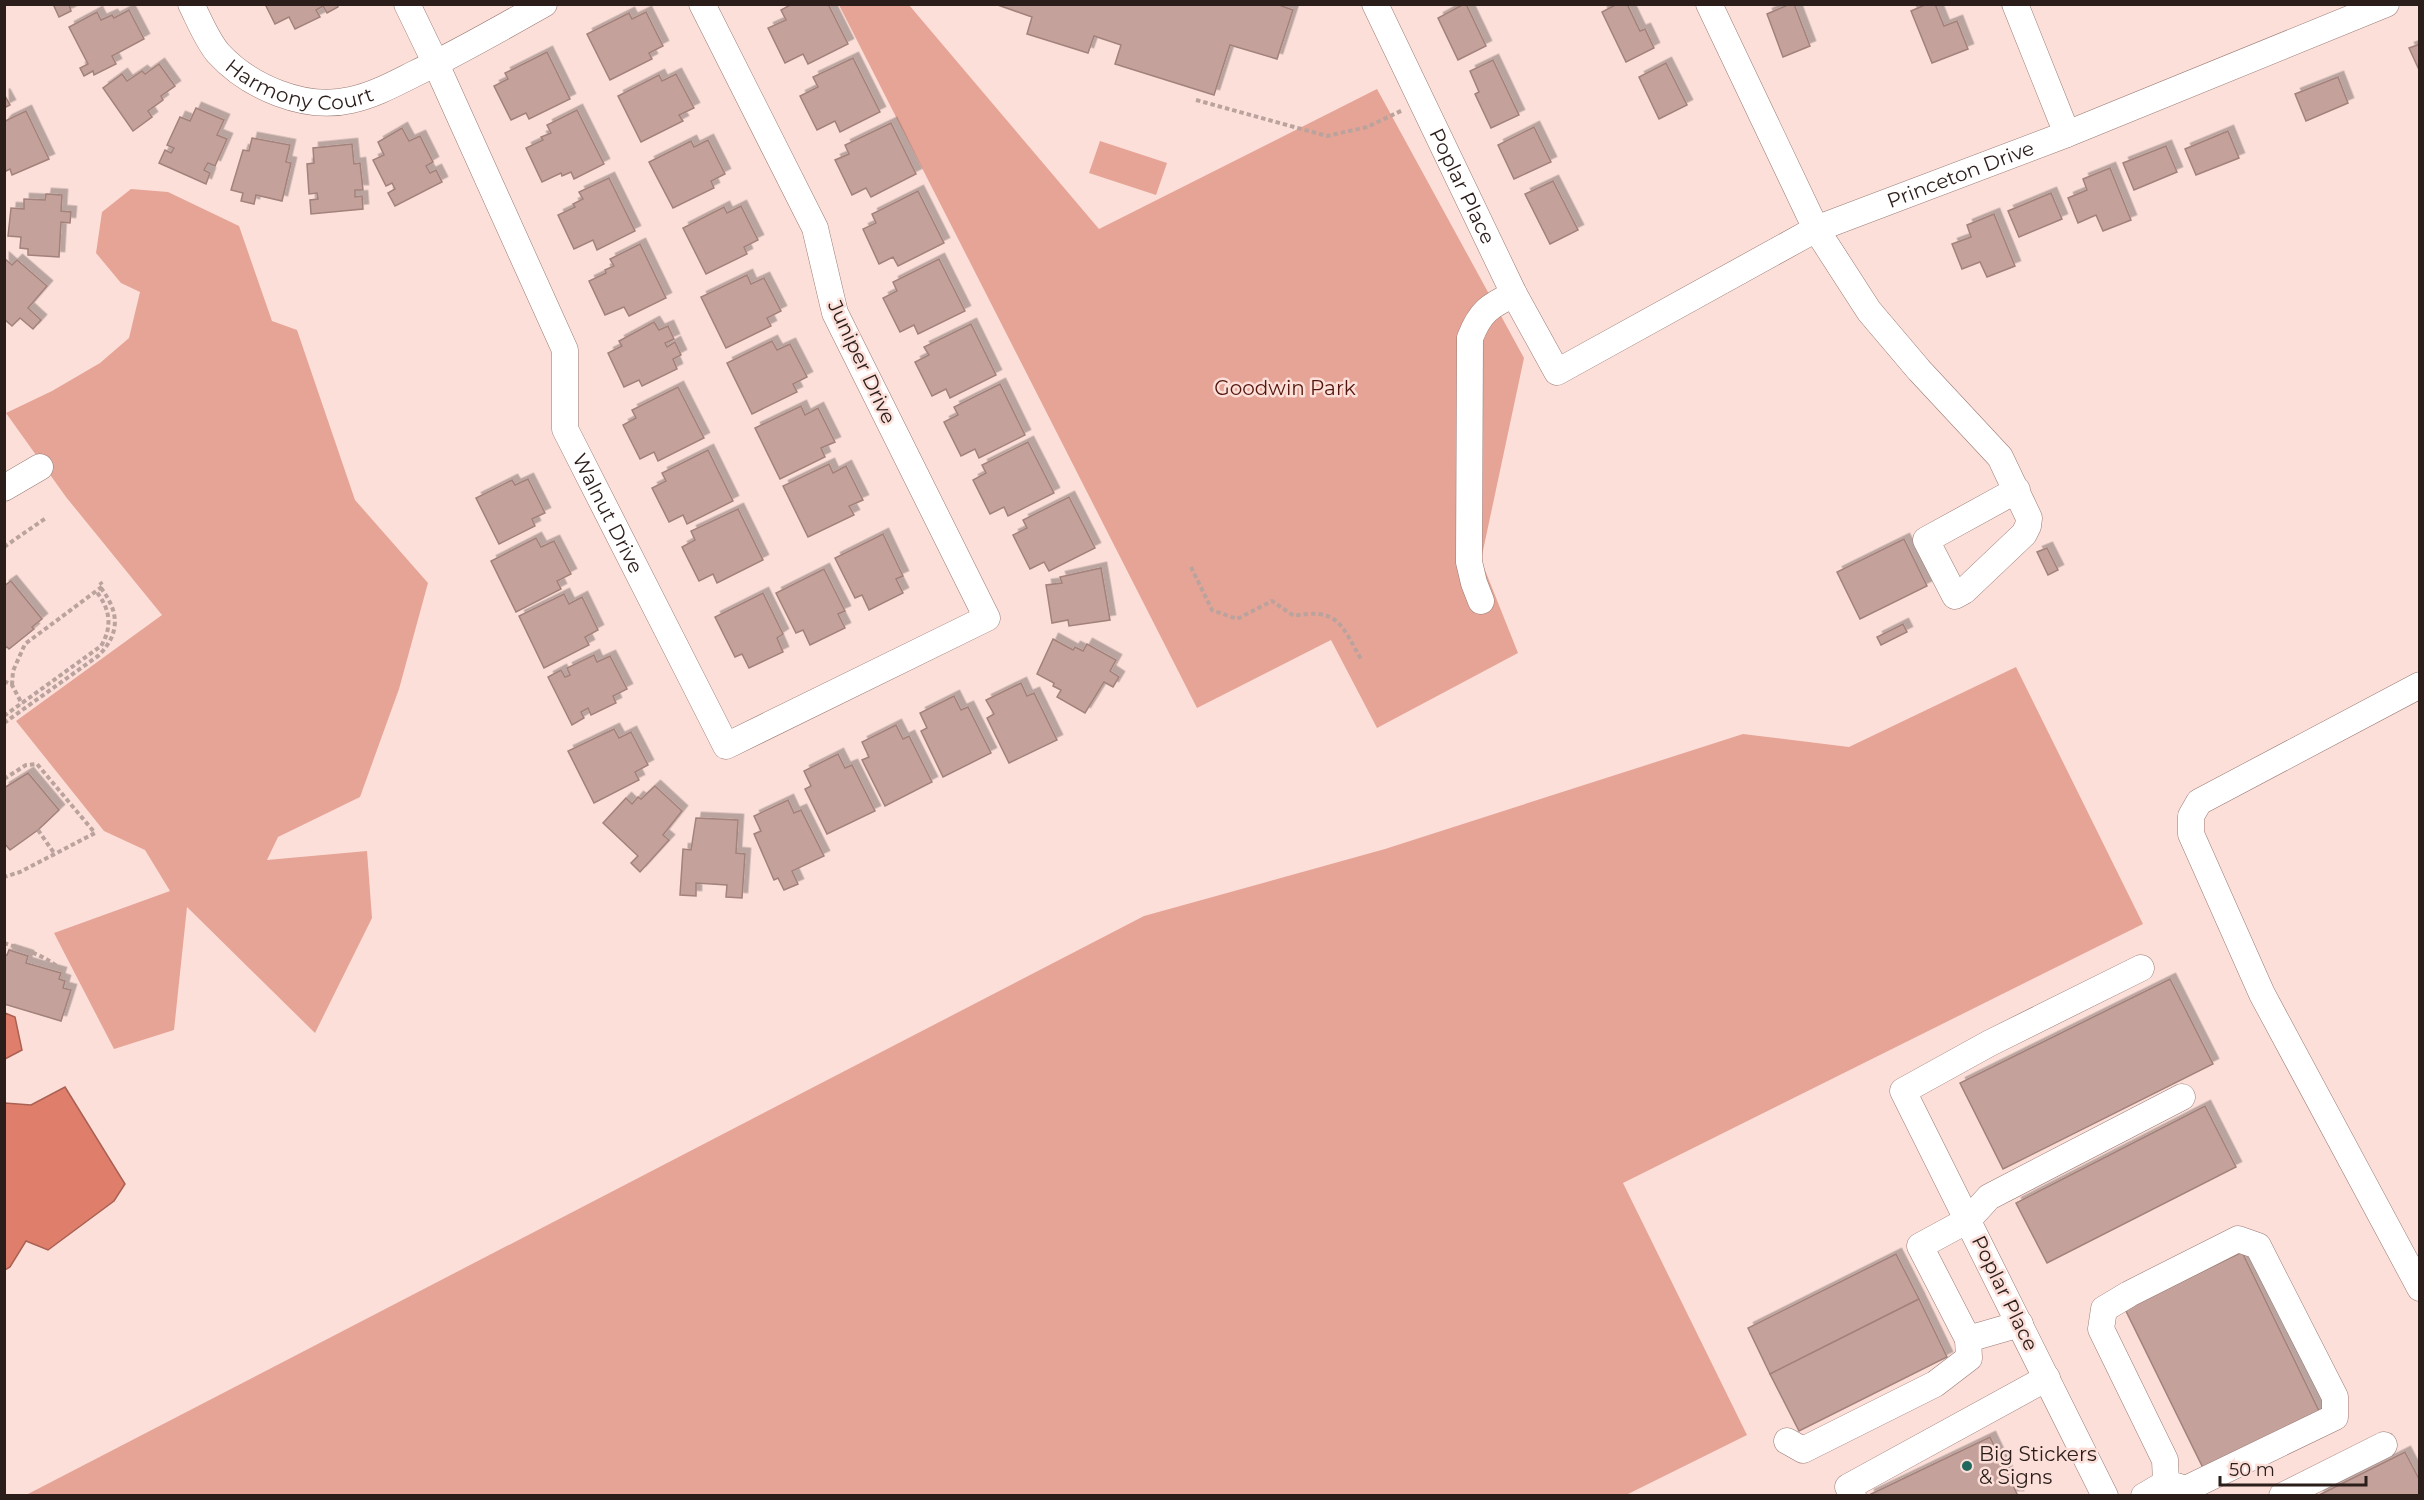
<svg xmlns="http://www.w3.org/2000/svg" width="2424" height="1500" font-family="Montserrat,sans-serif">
<defs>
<filter id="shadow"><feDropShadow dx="5.5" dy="-5.5" stdDeviation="0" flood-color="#0004"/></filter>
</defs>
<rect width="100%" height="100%" fill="#fcdfd9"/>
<!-- green -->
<g fill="#e6a496">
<polygon points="839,5 909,5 1099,229 1377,89 1524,358 1481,560 1518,653 1377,728 1331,640 1197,708"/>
<polygon points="1100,141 1167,163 1156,195 1089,173"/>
<polygon points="131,189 168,192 239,226 272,321 297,330 355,500 428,583 399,689 360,797 278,837 267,860 367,851 372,918 315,1033 187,907 174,1030 114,1049 54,933 170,891 145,850 104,831 16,721 162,615 66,497 6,413 52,391 100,363 129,338 140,292 121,283 96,253 102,212"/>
<polygon points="2016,667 2143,924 1623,1183 1747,1435 1626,1495 26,1495 1144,916 1385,849 1743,734 1849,747"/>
</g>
<!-- water -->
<g fill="#df7e6b" stroke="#a96153" stroke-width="1.5">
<polygon points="5,1013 15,1017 22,1050 5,1059"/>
<polygon points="65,1087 125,1184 114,1201 48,1250 26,1241 10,1267 5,1270 5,1103 31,1105"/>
</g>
<!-- building -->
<g fill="#c4a29b" stroke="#a3827b" stroke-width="1.5" filter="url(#shadow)">
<polygon points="53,4 69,4 71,11 59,17"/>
<polygon points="265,4 337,4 338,7 327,13 323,6 316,10 320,17 295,29 289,17 275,24"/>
<polygon points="792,4 828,4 848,44 808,64 803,54 785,63 768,28 786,20 781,10"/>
<polygon points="995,4 1276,4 1293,10 1277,59 1230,45 1214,95 1115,64 1121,45 1094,36 1088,53 1027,34 1032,17"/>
<polygon points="1464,4 1466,4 1486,46 1458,60 1438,18"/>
<polygon points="1617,4 1627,4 1640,31 1645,29 1654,48 1626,62 1602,12"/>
<polygon points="1790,4 1794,4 1810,46 1783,57 1767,14"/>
<polygon points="1927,4 1935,4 1944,26 1957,21 1968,49 1932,63 1911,11"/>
<polygon points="129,10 144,39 112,56 116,64 94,75 93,71 84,76 80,68 88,64 69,27 97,12 101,20 112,15 114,18"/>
<polygon points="646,12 663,46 649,53 652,59 610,80 587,34 629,13 632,19"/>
<polygon points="2420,44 2420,72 2409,48"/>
<polygon points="547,52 570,99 529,119 526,113 511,120 494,86 508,79 505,73"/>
<polygon points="853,58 880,112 840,132 835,121 817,130 800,96 818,87 813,77"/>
<polygon points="1493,60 1519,115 1491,128 1475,94 1479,92 1470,71"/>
<polygon points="1666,63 1687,105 1659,119 1639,77"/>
<polygon points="159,64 175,86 161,96 163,100 148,111 152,117 133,131 103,88 122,74 127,81 142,71 145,74"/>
<polygon points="676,74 694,108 679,115 683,121 641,142 618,96 659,75 662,81"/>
<polygon points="2338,77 2348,103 2306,121 2295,94"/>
<polygon points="4,94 10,105 4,108"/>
<polygon points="196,108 224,120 217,135 227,139 215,166 208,163 204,170 210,173 206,184 159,163 165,150 171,153 174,148 167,145 180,117 190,121"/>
<polygon points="577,110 604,164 574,179 571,172 562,176 561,173 542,182 526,148 543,140 541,137 551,133 547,125"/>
<polygon points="26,111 49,159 12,175 10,169 4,172 4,123 7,120"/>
<polygon points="891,123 916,174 871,197 866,188 852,195 835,160 849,154 845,145"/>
<polygon points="1534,127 1551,162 1514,179 1498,145"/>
<polygon points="402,128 409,141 420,136 433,162 426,166 430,173 436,170 442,182 395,206 388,193 395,189 392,183 386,186 373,160 384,155 378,142"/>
<polygon points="2228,131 2239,158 2196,175 2185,149"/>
<polygon points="252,138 290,145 286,162 291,163 282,201 256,195 254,204 241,201 243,193 231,190 243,150 249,151"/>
<polygon points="708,140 725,174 711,181 714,188 673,208 649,162 691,141 694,147"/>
<polygon points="352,144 354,164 360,163 363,190 355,190 355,197 362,196 363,209 311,214 310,200 318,199 317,193 309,194 307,164 314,163 313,148"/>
<polygon points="2166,146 2177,172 2134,190 2123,163"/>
<polygon points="2110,168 2131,220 2103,231 2096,215 2078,223 2068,198 2087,190 2083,179"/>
<polygon points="609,178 635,231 597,250 593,240 574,249 558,215 575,207 573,204 583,199 579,192"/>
<polygon points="1553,181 1578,230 1550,244 1525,194"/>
<polygon points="918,191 944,243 898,266 893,257 879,264 863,229 876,223 872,214"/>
<polygon points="2051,193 2062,219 2019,237 2008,211"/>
<polygon points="46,194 62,195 61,211 71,212 70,223 61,222 59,257 28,255 28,249 20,248 21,237 8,236 11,208 24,209 24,199 45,200"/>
<polygon points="741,206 758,240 744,247 747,254 706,274 683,228 724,207 727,213"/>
<polygon points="1994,214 2015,266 1987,277 1980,262 1962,269 1952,244 1971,237 1967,225"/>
<polygon points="640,244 666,298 629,316 624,307 605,315 589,281 606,273 605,270 614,266 610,259"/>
<polygon points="4,258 12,265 17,260 47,286 28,308 41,320 33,329 20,318 12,326 4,319"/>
<polygon points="939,259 965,311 918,334 914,325 900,332 883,298 897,291 893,282"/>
<polygon points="747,275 751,284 764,278 781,311 767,318 771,326 726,348 701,297"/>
<polygon points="654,322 659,330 668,326 674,339 665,343 667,347 675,342 681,355 673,359 677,369 642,386 639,380 624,387 608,353 622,346 619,341"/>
<polygon points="971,324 996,375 950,398 946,389 932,396 915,362 929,355 924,347"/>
<polygon points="772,341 777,350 790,344 807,377 793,384 797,392 752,414 727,363"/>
<polygon points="1000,384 1025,435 979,458 975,449 961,456 944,422 958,415 954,407"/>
<polygon points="678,387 704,438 658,461 654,452 640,459 623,425 636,418 632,410"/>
<polygon points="801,406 805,415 818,408 835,442 821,448 825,457 780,479 755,428"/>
<polygon points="1028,442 1054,493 1008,516 1004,507 990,514 973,480 986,473 982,465"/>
<polygon points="708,450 733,501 687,524 683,515 669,522 652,488 666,481 662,473"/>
<polygon points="829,464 833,473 846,466 863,500 849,506 854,515 808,537 783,486"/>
<polygon points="528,479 545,513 532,519 535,526 499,544 476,498 512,480 515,485"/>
<polygon points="1069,497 1095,548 1049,571 1044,562 1030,569 1013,535 1027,528 1023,520"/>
<polygon points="738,509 763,560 717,583 713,574 699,581 682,547 695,540 691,531"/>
<polygon points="883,534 903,576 896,579 903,593 869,610 862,595 855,598 835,558"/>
<polygon points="536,538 541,547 554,541 571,574 557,581 561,589 516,612 491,561"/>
<polygon points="1904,539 1927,586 1860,619 1837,572"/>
<polygon points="2047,548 2058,570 2048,575 2037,552"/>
<polygon points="1101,568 1110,620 1069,626 1068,620 1052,623 1046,585 1062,583 1060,577"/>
<polygon points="824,569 845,611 838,614 845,628 810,645 803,630 796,633 776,593"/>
<polygon points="11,581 42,619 32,627 34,629 9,649 7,647 4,649 4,586"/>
<polygon points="763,593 783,634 777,638 783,652 749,668 742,654 735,657 715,617"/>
<polygon points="564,594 569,604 582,597 598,630 585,637 589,645 544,668 519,616"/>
<polygon points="1903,624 1907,632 1881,645 1877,637"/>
<polygon points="1053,639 1073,650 1075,647 1083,651 1087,644 1116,660 1110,671 1119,677 1113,687 1104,682 1085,713 1057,697 1061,690 1053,686 1054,683 1037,674"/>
<polygon points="594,655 597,662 610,656 627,689 613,696 616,703 591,715 588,708 581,712 584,718 572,725 548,677 561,670 565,677 570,675 567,668"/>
<polygon points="1021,683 1027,696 1034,693 1057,740 1009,763 987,718 994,714 986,700"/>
<polygon points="954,696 961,710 968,707 991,753 943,777 921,731 927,728 920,713"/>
<polygon points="896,725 903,739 909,736 932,782 885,806 862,760 869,757 862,742"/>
<polygon points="614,729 619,738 631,732 648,765 635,772 639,780 594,803 568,751"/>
<polygon points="838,754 845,768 852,765 875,811 827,834 805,789 811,786 804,771"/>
<polygon points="28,773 59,810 38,830 10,850 4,843 4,788"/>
<polygon points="655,786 682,811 663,835 669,840 640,872 631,863 638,856 603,823 626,798 632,804 638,797 641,799"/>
<polygon points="788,800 794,813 801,810 824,856 792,871 798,884 784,890 778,878 774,880 754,834 761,831 754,816"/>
<polygon points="696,818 738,820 736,853 745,854 742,898 726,897 727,885 696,883 696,896 680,895 683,849 691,850"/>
<polygon points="9,950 28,956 26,963 61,973 59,979 65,981 63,988 71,990 61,1021 4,1004 4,955 7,955"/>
<polygon points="2170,979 2213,1064 2003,1169 1960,1083"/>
<polygon points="2205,1106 2236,1167 2047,1263 2016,1203"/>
<polygon points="2242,1252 2321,1415 2205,1472 2125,1309"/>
<polygon points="1896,1254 1919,1299 1770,1374 1748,1328"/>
<polygon points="1919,1299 1947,1357 1799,1431 1770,1374"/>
<polygon points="1990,1437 2018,1496 1869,1496 1869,1495"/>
<polygon points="2405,1452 2420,1481 2420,1496 2317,1496"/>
</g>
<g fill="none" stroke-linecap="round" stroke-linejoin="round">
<defs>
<g id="minor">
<path id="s1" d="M191 4C199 20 207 40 218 53 249 87 305 111 351 100 374 95 394 84 414 74 458 53 501 28 544 4"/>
<path id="s2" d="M407 4 436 64 565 350V429L726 746 987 618 835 313 815 228 702 4"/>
<path id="s3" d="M1375 4 1514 294 1557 372 1816 229 2067 134 2386 4"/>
<polyline points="1709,4 1816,229 1869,311 1919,370 2000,457 2029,518 2028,526 2024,534 1964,591 1955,596 1926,540 2017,490"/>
<polyline points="2015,4 2067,134"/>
<polyline points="4,488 40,467"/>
<path d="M1481 601 1474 583 1469 562 1470 338C1480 312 1489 306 1514 294"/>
<polyline points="2420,685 2199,802 2191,816 2191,834 2262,994 2420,1288"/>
<polyline points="2020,1324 1968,1339 1920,1246 1968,1220 1989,1197 2182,1097"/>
<polyline points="1787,1441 1803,1450 1935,1384 1969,1358 1968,1339"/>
<polyline points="1853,1496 1848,1487 2047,1378"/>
<polyline points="2105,1496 1903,1091 1990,1043 2141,968"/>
<polyline points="2144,1496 2166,1483 2186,1489 2335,1417 2335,1397 2258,1246 2238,1239 2129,1294 2104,1309 2101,1329 2165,1460 2166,1483"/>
<polyline points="2282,1496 2384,1445"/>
</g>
</defs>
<!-- minor casing -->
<use href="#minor" stroke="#9a7a73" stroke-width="27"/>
<!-- path -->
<g stroke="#bba39d" stroke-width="4" stroke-dasharray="4.5 3" stroke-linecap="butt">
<polyline points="1196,100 1327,136 1367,127 1403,110"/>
<polyline points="4,547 46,518"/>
<path d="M1191 567 1212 610 1237 619 1272 601 1294 616C1339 607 1342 626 1362 661"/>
<polyline points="4,681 12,685 22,704"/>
<polyline points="12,685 13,671 25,644 103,586 100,582"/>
<path d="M4 716 101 646C113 626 110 609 96 591"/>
<path d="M4 723 98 656C121 633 119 612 101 588"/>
<polyline points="4,779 26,765 37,764 95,833 20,872 4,877"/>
<polyline points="38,830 54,853"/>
<path d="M4 943C24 950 51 956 64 974"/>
</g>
<!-- minor -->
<use href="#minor" stroke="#fff" stroke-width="26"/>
</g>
<!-- markers -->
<circle fill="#20685e" stroke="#fcdfd9" stroke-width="2" cx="1967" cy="1466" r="6"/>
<g text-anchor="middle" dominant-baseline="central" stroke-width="5" stroke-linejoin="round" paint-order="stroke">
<!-- street labels -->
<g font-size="20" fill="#2a1d1a" stroke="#fcdfd9">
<text stroke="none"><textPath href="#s1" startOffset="148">Harmony Court</textPath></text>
<text stroke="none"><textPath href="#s3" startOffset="861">Princeton Drive</textPath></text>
<text stroke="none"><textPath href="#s3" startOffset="202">Poplar Place</textPath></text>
<text transform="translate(862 362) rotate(65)">Juniper Drive</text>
<text stroke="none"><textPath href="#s2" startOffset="554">Walnut Drive</textPath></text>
<text transform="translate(2005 1293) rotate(64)">Poplar Place</text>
</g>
<!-- park labels -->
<g font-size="20" fill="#53160c" stroke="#fcdfd9">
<text x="1285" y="388">Goodwin Park</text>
</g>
<!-- poi labels -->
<g font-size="20" fill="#2a1d1a" stroke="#fcdfd9" text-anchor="start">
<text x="1979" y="1454">Big Stickers<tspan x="1979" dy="23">&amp; Signs</tspan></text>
</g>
</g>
<!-- border -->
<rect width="2424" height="1500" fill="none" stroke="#2a1d1a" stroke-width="12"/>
<!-- scale -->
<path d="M2220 1476v9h146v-9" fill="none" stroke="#2a1d1a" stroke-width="3"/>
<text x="2229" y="1476" font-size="18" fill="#2a1d1a" stroke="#fcdfd9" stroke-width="4.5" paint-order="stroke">50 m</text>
</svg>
